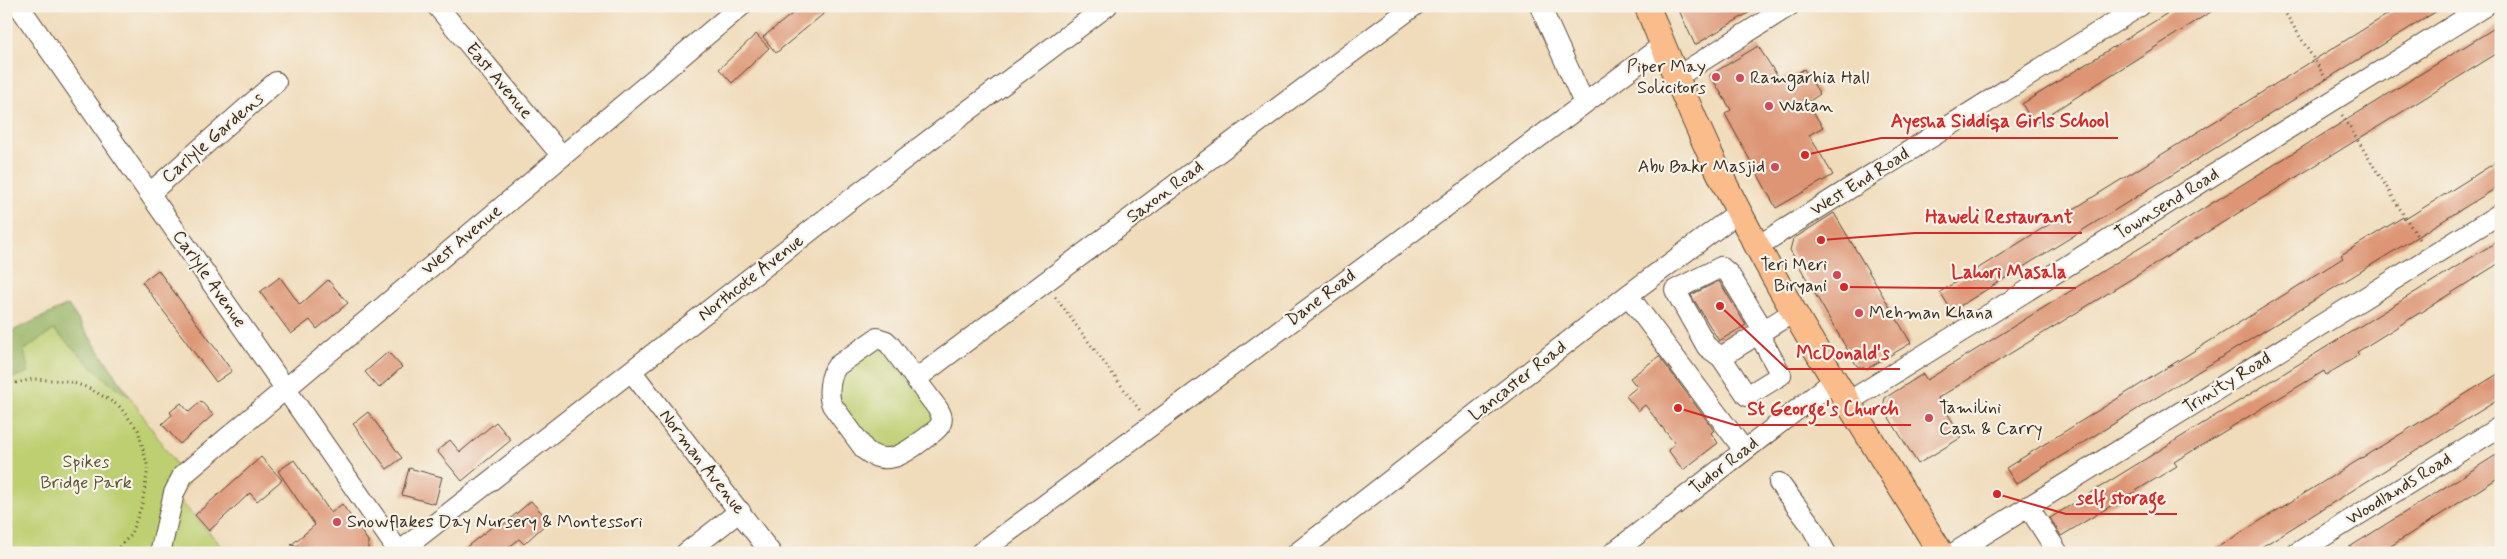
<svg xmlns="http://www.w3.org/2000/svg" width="2507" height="559" font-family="Mynerve,sans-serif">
<rect width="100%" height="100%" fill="#f7f3e8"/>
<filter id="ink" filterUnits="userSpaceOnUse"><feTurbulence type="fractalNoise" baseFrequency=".02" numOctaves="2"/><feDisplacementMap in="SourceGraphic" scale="10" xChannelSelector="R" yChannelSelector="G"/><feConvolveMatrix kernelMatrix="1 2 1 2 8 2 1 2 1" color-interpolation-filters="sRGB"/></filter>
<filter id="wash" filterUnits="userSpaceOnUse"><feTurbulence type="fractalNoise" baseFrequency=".0096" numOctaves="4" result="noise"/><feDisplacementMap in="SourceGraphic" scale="20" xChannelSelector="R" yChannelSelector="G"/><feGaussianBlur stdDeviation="1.12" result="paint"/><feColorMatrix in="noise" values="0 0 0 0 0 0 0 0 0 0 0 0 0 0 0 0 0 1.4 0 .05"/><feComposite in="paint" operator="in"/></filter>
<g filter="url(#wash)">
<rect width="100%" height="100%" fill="#f0dbba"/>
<!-- green -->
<g fill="#becf71" stroke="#7c7c48">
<polygon points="68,305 189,484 176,496 228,553 6,553 6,334"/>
<polygon points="878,343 932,408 935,425 899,451 878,452 837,404 836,379"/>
</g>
<!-- forest -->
<polygon fill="#96b263" stroke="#686e40" points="68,305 130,397 107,381 54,330 24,350 29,372 6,380 6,334"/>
<g id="blocks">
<!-- building -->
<g fill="#dd9575">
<polygon points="802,6 833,6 776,53 763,37"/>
<polygon points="1677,6 1760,6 1695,45"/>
<polygon points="2179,6 2220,6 2034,124 2022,104"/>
<polygon points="2401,6 2445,6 1952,311 1940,292"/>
<polygon points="2501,24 2501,51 1938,398 1962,437 1918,464 1883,408 1885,398 1923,374 1927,380"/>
<polygon points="756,34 769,48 732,83 719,69"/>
<polygon points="1758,46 1780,80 1789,74 1791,77 1804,69 1820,94 1807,103 1823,127 1809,135 1833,175 1776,208 1725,114 1731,110 1710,75"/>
<polygon points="2501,159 2501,185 2016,484 2006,468 2343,258 2341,255 2403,217 2404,220"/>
<polygon points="1834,213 1911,343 1867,369 1857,366 1852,358 1790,250 1793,239"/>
<polygon points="2501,239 2501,262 2357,352 2359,355 2326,375 2324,371 2251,415 2174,462 2177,466 2061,536 2050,518"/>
<polygon points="158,270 232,371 216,382 142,282"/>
<polygon points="280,277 300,305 328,280 348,303 317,329 310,320 291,334 260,292"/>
<polygon points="1719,281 1746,325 1719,341 1691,295"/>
<polygon points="388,352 402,367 379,388 365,372"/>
<polygon points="1659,356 1714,430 1711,433 1718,443 1683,470 1668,450 1675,444 1645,405 1638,411 1626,396 1637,387 1630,378"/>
<polygon points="2501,372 2501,398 2252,553 2208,553"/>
<polygon points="201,401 213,415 180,444 162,424 172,415 170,412 181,403 189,412"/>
<polygon points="368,412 402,458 387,469 353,424"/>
<polygon points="496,422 511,440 462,481 437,451 450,440 460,452"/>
<polygon points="2501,452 2501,476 2380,553 2340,553"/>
<polygon points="261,457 282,480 257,501 250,493 209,531 195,515"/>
<polygon points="294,460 331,513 342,504 368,541 368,553 340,553 291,545 315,525 278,471"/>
<polygon points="409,468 442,477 435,504 402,495"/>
<polygon points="531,501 549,521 524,544 519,539 502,553 459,553 499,521 503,525"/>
</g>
</g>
</g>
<g filter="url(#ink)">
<use href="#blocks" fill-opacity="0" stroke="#564535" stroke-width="1"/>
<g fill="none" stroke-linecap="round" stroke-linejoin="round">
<defs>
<g id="minor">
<polyline points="19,6 399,552"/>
<polyline points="437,6 562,156"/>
<polyline points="1540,6 1584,103"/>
<polyline points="1675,78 1789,6"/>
<polyline points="150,193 276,82"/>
<polyline points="1758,246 2140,6"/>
<polyline points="1628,295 1744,450"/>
<polyline points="1759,334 1781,375 1747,396 1721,357 1795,311"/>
<path d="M877 338 886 341 890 345 938 409C941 414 943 418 941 423 939 429 932 433 927 437 908 451 888 469 865 450L832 405C827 395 830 375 837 366Z"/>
<polyline points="1721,357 1707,347 1675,290 1721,267 1729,274 1759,323 1765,330"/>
<polyline points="632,372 771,553"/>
<polyline points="916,379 1414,6"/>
<polyline points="1848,402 2485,6"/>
<polyline points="1779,483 1810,524 1826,553"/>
<polyline points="2028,506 2058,553"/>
<polyline points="160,553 174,493 183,475 741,6"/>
<polyline points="398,553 846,203 1107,6"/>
<polyline points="686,553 740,511"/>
<polyline points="980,553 1663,45"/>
<polyline points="1297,553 1628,295 1740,211"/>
<polyline points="1613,553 1835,380"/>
<polyline points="1954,553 2501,213"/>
<polyline points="2297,553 2501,426"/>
</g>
<path id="major" d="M1647 6C1668 57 1688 107 1711 156 1777 294 1861 423 1941 553"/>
</defs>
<!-- minor casing -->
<use href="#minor" stroke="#564535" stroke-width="22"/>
<!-- major casing -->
<use href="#major" stroke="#564535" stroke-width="27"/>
<!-- path -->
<g stroke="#564535" stroke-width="3" stroke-dasharray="1 4" stroke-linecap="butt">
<polyline points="2281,6 2328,82"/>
<polyline points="2342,115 2420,241"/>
<polyline points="1055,297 1141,412"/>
<polyline points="6,385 34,379 67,381 89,388 119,406 138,430 148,468 142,505 130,536 113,553"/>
</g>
<!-- minor -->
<use href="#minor" stroke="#fff" stroke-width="20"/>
<!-- major -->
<use href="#major" stroke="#f9bc8a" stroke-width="25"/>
</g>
</g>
<!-- markers -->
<g fill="#d1495b" stroke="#f7f3e8" stroke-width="2">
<circle cx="1716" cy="77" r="5"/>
<circle cx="1740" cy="78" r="5"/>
<circle cx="1769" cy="106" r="5"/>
<circle cx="1775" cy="167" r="5"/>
<circle cx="1837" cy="275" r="5"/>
<circle cx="1859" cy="313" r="5"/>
<circle cx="1929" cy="418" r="5"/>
<circle cx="337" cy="522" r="5"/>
</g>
<g text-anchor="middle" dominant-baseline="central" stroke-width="4.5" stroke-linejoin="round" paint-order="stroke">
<!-- poi labels -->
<g font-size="18" fill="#3b2a1e" stroke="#f7f3e8" text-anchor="start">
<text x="1706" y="67" text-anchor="end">Piper May<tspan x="1706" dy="21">Solicitors</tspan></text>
<text x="1750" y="78">Ramgarhia Hall</text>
<text x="1779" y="106">Watan</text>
<text x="1765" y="167" text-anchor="end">Abu Bakr Masjid</text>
<text x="1827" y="265" text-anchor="end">Teri Meri<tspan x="1827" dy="21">Biryani</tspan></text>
<text x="1869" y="313">Mehman Khana</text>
<text x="1939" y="408">Tamilini<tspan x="1939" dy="21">Cash &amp; Carry</tspan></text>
<text x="347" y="522">Snowflakes Day Nursery &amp; Montessori</text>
</g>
<!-- street labels -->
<g font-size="18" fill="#3b2a1e" stroke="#f7f3e8">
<text transform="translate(499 81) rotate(50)">East Avenue</text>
<text transform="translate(213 138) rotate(-41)">Carlyle Gardens</text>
<text transform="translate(1860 182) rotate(-32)">West End Road</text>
<text transform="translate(1165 192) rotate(-37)">Saxon Road</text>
<text transform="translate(2167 204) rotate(-32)">Townsend Road</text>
<text transform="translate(462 240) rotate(-40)">West Avenue</text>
<text transform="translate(751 278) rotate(-38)">Northcote Avenue</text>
<text transform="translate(209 279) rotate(55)">Carlyle Avenue</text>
<text transform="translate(1321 298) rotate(-37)">Dane Road</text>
<text transform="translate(1518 381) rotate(-38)">Lancaster Road</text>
<text transform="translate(2227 383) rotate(-32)">Trinity Road</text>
<text transform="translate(702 462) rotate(52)">Norman Avenue</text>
<text transform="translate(1724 466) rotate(-38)">Tudor Road</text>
<text transform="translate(2399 489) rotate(-32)">Woodlands Road</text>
</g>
<!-- park labels -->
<g font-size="18" fill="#5c5333" stroke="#f7f3e8">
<text x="86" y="462">Spikes<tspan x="86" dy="21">Bridge Park</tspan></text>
</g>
</g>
<!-- callouts -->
<path fill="none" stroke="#d62828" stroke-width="2" d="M1805 155L1881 138H2118M1821 240L1915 233H2082M1844 287L1942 288H2076M1720 306L1787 369H1900M1678 408L1735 425H1911M1997 494L2066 514H2177"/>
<g fill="#d62828" stroke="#f7f3e8" stroke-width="2">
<circle cx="1805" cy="155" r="5"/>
<circle cx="1821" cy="240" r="5"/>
<circle cx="1844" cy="287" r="5"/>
<circle cx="1720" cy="306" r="5"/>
<circle cx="1678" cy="408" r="5"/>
<circle cx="1997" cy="494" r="5"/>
</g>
<g font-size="19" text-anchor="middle" font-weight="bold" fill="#d62828" stroke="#f7f3e8" stroke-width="4.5" stroke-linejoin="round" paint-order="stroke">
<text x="2000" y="127">Ayesha Siddiqa Girls School</text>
<text x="1999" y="223">Haweli Restaurant</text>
<text x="2009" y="278">Lahori Masala</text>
<text x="1843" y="359">McDonald's</text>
<text x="1823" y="415">St George's Church</text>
<text x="2121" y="504">self storage</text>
</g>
<!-- margin -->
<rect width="2507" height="559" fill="none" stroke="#f7f3e8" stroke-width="25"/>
</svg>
